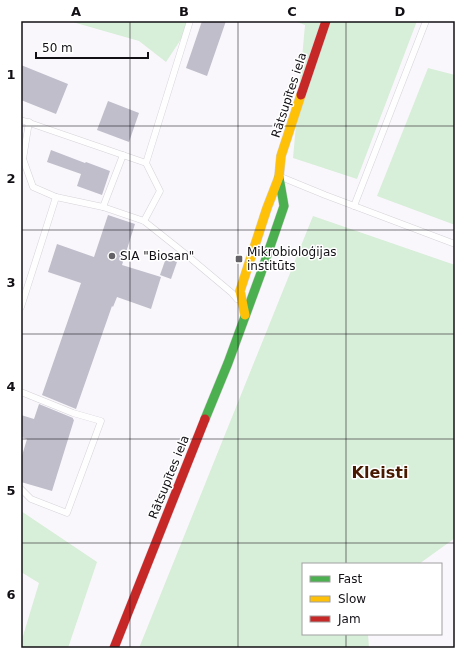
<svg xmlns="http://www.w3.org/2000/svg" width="476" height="669" font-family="'DejaVu Sans',sans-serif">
<rect width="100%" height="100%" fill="#faf7fc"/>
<!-- green -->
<g fill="#d7eed8">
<polygon points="69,21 193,21 166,62 139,41"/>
<polygon points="294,21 417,21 357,179 293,158 305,25"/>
<polygon points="428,68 455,75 455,225 377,196"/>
<polygon points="313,216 455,265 455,538 419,564 303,564 303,634 368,634 369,648 139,648"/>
<polygon points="21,511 97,562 68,648 21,648 21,636 23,636 39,583 21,572"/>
</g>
<!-- building -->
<g fill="#bfbeca">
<polygon points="202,21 226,21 207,76 186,68"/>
<polygon points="21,65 68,84 56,114 21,100"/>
<polygon points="108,101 139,113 129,142 97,130"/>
<polygon points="51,150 85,163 86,162 110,171 102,195 77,186 81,174 47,162"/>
<polygon points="108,215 135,224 122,265 161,277 151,309 117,297 113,307 112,306 76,409 42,395 81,283 48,272 57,244 94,257"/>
<polygon points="166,258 177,262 171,279 160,275"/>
<polygon points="39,404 73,418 73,419 74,420 52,491 21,482 21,459 27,439 21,437 21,415 34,419"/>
</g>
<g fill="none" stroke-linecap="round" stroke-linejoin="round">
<defs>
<g id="lane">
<polyline points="21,120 146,163 160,191 144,221"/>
<polyline points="21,159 23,159 33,187 56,197"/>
<polyline points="23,159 29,122"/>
<polyline points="146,163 190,21"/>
<polyline points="281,177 325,195 455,244"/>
<polyline points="354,206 426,21"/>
<polyline points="103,207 123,155"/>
<polyline points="21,307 56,197 103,207 144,221 183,252 232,293 237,299"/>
<polyline points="21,392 73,413 101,421 67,513 31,499 21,489"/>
</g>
<polyline id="fast" points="205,419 228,363 261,273 284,206 279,177"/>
<polyline id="slow" points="245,315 240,291 267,208 279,177 281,156 301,95"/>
<g id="jam">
<polyline points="301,95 326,21"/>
<polyline points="114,648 205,419"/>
</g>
</defs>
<!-- lane casing -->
<use href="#lane" stroke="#d6d3d8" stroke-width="7"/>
<!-- fast casing -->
<use href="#fast" stroke="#d6d3d8" stroke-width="10"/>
<!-- slow casing -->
<use href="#slow" stroke="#d6d3d8" stroke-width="10"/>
<!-- jam casing -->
<use href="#jam" stroke="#d6d3d8" stroke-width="10"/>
<!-- lane -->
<use href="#lane" stroke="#fefeff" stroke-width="6"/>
<!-- fast -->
<use href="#fast" stroke="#4caf50" stroke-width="9"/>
<!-- slow -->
<use href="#slow" stroke="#ffc107" stroke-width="9"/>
<!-- jam -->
<use href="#jam" stroke="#c62828" stroke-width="9"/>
</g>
<!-- grid -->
<path fill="none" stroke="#131015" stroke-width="1" stroke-opacity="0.55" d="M130 21V648M238 21V648M346 21V564M21 126H455M21 230H455M21 334H455M21 439H455M21 543H455M346 634V648"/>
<!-- markers -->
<g fill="#646166" stroke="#fff" stroke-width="1.5">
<circle cx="112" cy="256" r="4"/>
<rect x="235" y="255" width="8" height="8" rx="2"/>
</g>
<g text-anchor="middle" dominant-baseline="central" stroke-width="3" stroke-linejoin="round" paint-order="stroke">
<!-- street labels -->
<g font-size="12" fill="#131015" stroke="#fff">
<text transform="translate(289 95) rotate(-72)">Rātsupītes iela</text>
<text transform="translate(169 477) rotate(-68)">Rātsupītes iela</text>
</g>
<!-- poi labels -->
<g font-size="12" fill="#131015" stroke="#fff" text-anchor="start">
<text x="247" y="252">Mikrobioloģijas<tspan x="247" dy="14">institūts</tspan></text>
<text x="120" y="256">SIA "Biosan"</text>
</g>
<!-- district labels -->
<g font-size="16" font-weight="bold" fill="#471900" stroke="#fff">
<text x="380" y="472">Kleisti</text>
</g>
</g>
<!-- border -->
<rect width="476" height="669" fill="none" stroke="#ffffff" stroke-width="44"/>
<!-- legend -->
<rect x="302" y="563" width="140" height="72" fill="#ffffff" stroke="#a19fa1"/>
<rect x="310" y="576" width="20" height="6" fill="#4caf50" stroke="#a19fa1"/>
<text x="338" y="583" font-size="12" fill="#131015">Fast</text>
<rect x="310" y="596" width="20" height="6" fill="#ffc107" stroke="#a19fa1"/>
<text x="338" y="603" font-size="12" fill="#131015">Slow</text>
<rect x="310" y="616" width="20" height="6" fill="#c62828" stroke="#a19fa1"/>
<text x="338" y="623" font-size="12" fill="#131015">Jam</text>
<!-- scale -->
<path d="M36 52v6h112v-6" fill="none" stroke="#131015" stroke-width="2"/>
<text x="42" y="52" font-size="12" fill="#131015" stroke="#ffffff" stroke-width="3" paint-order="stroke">50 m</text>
<rect x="22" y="22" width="432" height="625" fill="none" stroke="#131015" stroke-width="1.5"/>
<g font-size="13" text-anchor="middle" font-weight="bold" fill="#131015">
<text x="76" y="16">A</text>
<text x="184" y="16">B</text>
<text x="292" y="16">C</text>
<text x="400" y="16">D</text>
<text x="11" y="79">1</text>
<text x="11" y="183">2</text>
<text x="11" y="287">3</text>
<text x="11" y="391">4</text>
<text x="11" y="495">5</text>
<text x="11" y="599">6</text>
</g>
</svg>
